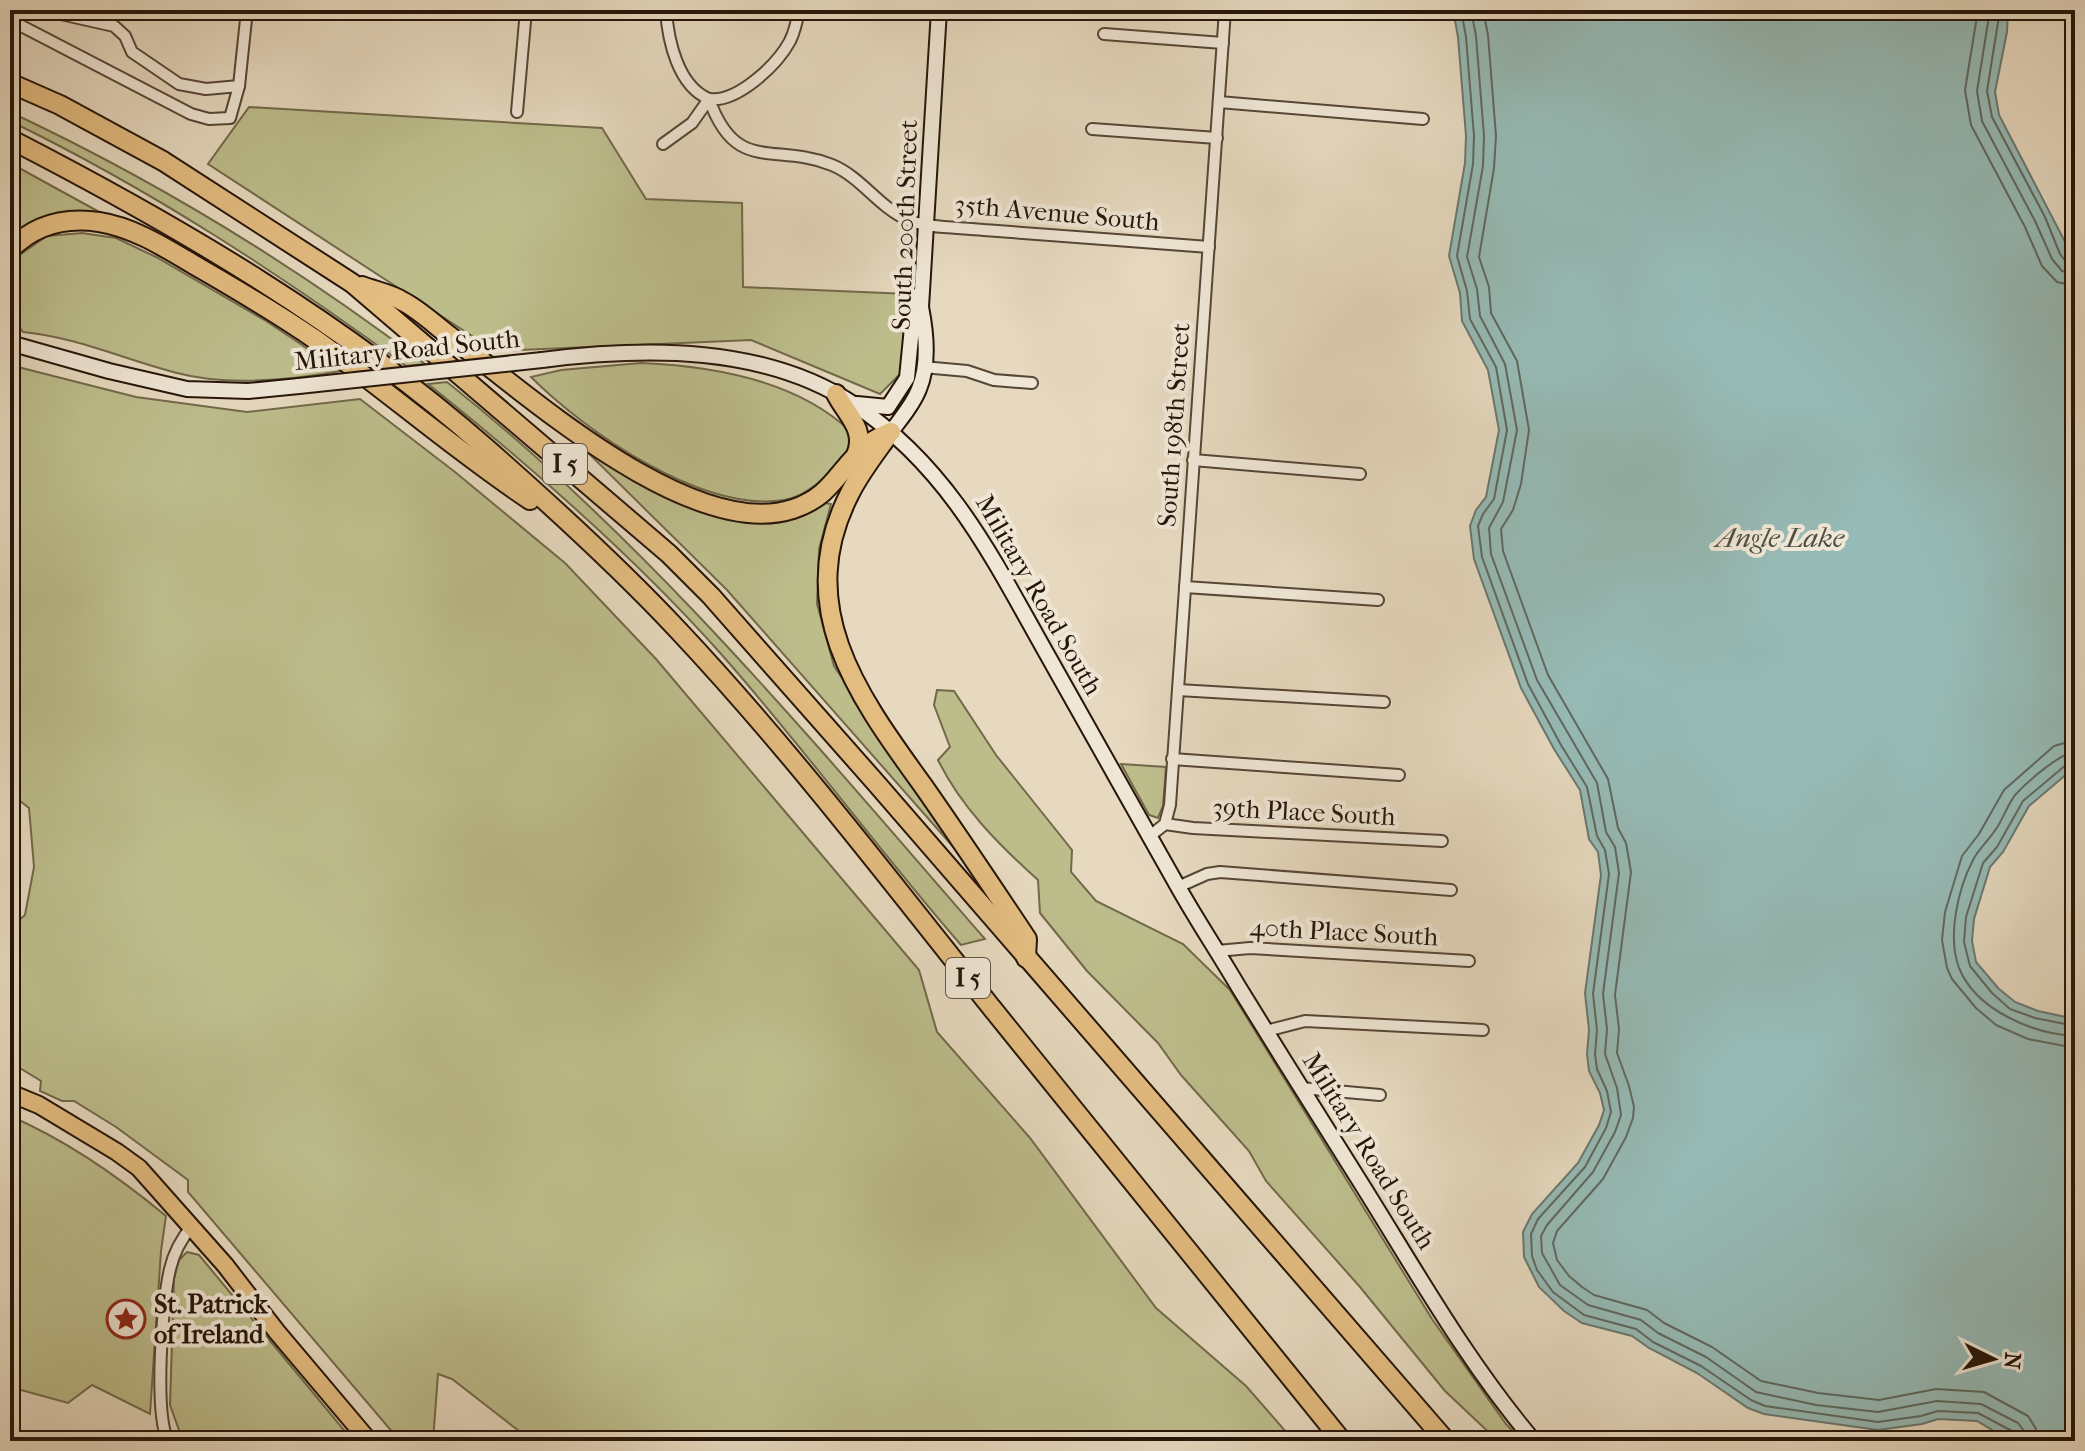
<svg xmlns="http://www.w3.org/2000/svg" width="2085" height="1451" font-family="'IM FELL French Canon',serif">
<rect width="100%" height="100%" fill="#e6d9bf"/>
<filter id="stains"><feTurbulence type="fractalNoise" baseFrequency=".0025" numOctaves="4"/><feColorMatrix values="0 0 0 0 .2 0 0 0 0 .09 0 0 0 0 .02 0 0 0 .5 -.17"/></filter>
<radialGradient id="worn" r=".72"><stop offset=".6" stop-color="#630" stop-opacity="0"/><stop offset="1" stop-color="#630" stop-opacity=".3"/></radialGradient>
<!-- green -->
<g fill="#bdbd8c" stroke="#72694a" stroke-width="2">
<polygon points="249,107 602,128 646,199 742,203 743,287 908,294 901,373 880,394 751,340 495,351 208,164"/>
<path d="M10 112C157 181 296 266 425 364L406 366C280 274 150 189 10 121Z"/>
<path d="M10 163 112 219C77 218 38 211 10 237Z"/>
<path d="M82 233 116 238 156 257 266 321 341 371C291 380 226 386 177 373 126 360 76 337 23 332L10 314V269L18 256 47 236Z"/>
<path d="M641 363C714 366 796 380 850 431V448C834 470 812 495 784 500 702 513 586 432 531 377L561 370Z"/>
<polygon points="10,365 136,397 247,412 360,399 455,472 565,563 656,659 919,970 937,1032 1030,1138 1156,1308 1246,1386 1294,1441 532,1441 452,1379 438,1374 433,1441 400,1441 188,1192 188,1180 116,1127 74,1101 62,1101 40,1091 41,1081 10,1062 10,928 25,915 34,867 29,808 10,793"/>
<path d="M447 382C650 543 815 744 985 939L961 945C879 851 805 749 722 655 634 556 532 467 428 384Z"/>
<polygon points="561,426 687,505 726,519 771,523 825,503 831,504 819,549 817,604 834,666 963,858 727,590"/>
<path d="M937 690 954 691 996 755 1072 850 1071 872 1096 901 1183 944 1230 990 1432 1319 1506 1424 1522 1441H1498L1445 1391 1360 1287 1266 1181 1249 1151 1181 1075 1158 1043 1087 971 1040 913 1038 880C999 845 961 807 938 760L950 747 934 705Z"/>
<polygon points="1121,764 1166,767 1163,806 1158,818 1149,815"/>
<path d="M10 1116C66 1140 119 1177 166 1216L161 1251 150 1414 92 1385 68 1403 10 1387Z"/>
<polygon points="187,1252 199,1255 353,1441 183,1441 170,1405 174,1278 179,1260"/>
</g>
<!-- water -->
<polygon fill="#96bab5" stroke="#697870" stroke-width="2" points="1453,10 2008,10 2007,32 1995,92 1999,115 2075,261 2075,767 2029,806 2003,852 1990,867 1974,919 1972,941 1976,962 1998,988 2015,1002 2038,1011 2075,1019 2075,1441 2018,1441 2002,1436 1977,1421 1938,1419 1922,1424 1878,1430 1764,1414 1748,1408 1697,1373 1649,1348 1632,1336 1582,1323 1564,1311 1539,1287 1524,1257 1523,1232 1532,1214 1578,1163 1599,1125 1604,1110 1600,1093 1589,1071 1587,1054 1589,1030 1585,993 1601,875 1598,852 1589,839 1580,790 1554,749 1521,688 1474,559 1470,526 1476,510 1486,497 1499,430 1488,370 1462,321 1460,293 1449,256 1465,163 1466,136 1458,37"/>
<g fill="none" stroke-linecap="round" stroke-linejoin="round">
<!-- shore -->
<g stroke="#5e685f" stroke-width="2">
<polyline points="1461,10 1466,37 1474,136 1473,164 1457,256 1467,291 1470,319 1496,367 1507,430 1494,499 1483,514 1478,526 1482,557 1528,684 1561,745 1587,787 1597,836 1605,850 1609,874 1593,994 1597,1030 1595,1054 1597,1069 1607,1091 1611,1112 1606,1128 1585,1167 1538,1219 1531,1234 1532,1256 1537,1270 1553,1292 1584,1315 1636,1329 1653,1342 1701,1366 1751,1400 1765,1406 1878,1422 1921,1416 1938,1411 1978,1413 2012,1431 2015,1441"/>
<polyline points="1471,10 1476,36 1484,136 1483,166 1467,257 1477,289 1480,316 1505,364 1517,430 1503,502 1489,528 1491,554 1537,680 1597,783 1606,832 1615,847 1619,873 1603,994 1607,1029 1605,1054 1617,1088 1621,1115 1615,1132 1593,1172 1547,1225 1541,1236 1542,1253 1560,1285 1588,1305 1641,1320 1658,1333 1706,1357 1756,1392 1816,1405 1878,1412 1937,1401 1981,1404 2018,1423 2024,1431 2026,1441"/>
<polyline points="1483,10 1488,35 1496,136 1494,168 1479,257 1489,287 1491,313 1517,361 1529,430 1521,484 1513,510 1501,529 1503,551 1548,675 1608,779 1618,828 1626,843 1631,872 1615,995 1619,1029 1617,1053 1629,1086 1634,1107 1633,1118 1626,1137 1603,1179 1557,1231 1553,1243 1557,1260 1569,1276 1582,1287 1594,1295 1647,1310 1664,1323 1712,1347 1761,1381 1818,1393 1879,1400 1936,1389 1984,1392 2028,1416 2036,1429 2038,1441"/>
<polyline points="1978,10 1965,90 1971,125 2025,227 2042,266 2057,282 2075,286"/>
<polyline points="1990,10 1977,91 1982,121 2035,221 2052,259 2062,271 2075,274"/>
<polyline points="2000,10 1987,91 1992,117 2045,217 2060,254 2067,263 2075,264"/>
<polyline points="2075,740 2054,746 2004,790 1979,834 1962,856 1945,912 1942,940 1947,968 1952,979 1976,1008 1996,1025 2028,1039 2075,1048"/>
<path d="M2075 752C2060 753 2027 782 2016 794 2009 802 2004 816 1998 826 1991 838 1979 848 1973 860 1958 889 1947 936 1959 968 1976 1010 2033 1034 2075 1036"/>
<polyline points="2075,762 2067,764 2023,801 1997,847 1983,863 1966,917 1964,942 1970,966 1992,993 2010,1009 2035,1018 2075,1026"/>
</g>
<defs>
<g id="street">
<polyline points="43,10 114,26 125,36 132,52 179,84 206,89 239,86"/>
<path d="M799 10C797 21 795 31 790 41 777 65 737 103 709 99 736 175 774 142 832 165 861 177 878 206 906 219 928 229 960 227 984 230 1059 236 1134 241 1209 247"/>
<polyline points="10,20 191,114 209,119 230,118 239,86 247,10"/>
<polyline points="1104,34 1223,43"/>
<polyline points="1219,102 1423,119"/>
<polyline points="517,112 526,10"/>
<polyline points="1092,129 1217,138"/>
<path d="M663 144 692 123 709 99C678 86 668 41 666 10"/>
<polyline points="923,367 967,371 994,380 1032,383"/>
<polyline points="1193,460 1360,474"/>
<polyline points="1185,587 1378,600"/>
<polyline points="1178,690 1384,702"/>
<polyline points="1172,759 1399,775"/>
<polyline points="1165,824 1193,828 1442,841"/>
<polyline points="10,834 10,867"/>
<polyline points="1150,836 1165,824 1170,805 1225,10"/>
<polyline points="1178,887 1207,874 1220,872 1451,890"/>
<polyline points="1217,951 1250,948 1469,961"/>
<polyline points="1266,1031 1305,1021 1483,1030"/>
<polyline points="1301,1088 1380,1095"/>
<path d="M168 1441C154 1413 162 1302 170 1269 174 1252 181 1239 192 1226"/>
</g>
<g id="secondary">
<polyline points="10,343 109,371 187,389 248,391 299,386"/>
<path d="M542 360C646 347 765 345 855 405 953 470 997 567 1053 665 1094 738 1136 812 1177 885 1196 919 1218 952 1238 986 1278 1051 1318 1115 1359 1180 1415 1269 1466 1361 1534 1441"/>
<polyline points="857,404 888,407 907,378 915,297"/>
<path d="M891 432C901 418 913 405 919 389 929 365 926 332 921 307L939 10"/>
</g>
<polyline id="primary" points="10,1093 39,1105 117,1152 139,1168 225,1265 277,1332 369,1441"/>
<g id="highway">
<polyline points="10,83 60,105 163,161 352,283 669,554 711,596 876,783 1446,1441"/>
<path d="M10 139C177 225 344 323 485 447 551 505 617 565 677 629 789 748 889 879 991 1007 1108 1152 1225 1297 1342 1441"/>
<path d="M10 250C34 225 65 217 99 222 137 228 170 251 203 270 241 292 280 315 316 340 389 392 456 451 530 500"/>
<path d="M362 286C375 291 391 294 402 301 420 310 435 325 451 337 528 395 692 542 793 509 832 496 837 471 865 447 872 440 882 436 891 432"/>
<path d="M836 394C846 414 867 430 856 455"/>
<path d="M887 437C874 455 860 473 850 493 791 607 859 697 924 787 959 837 993 888 1027 939L1026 958"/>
</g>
</defs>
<!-- street casing -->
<use href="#street" stroke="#564636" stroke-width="14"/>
<!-- secondary casing -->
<use href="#secondary" stroke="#261509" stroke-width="18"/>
<!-- primary casing -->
<use href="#primary" stroke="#261509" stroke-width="20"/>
<!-- highway casing -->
<use href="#highway" stroke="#261509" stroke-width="22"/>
<!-- street -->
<use href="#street" stroke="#efe6d5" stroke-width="10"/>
<!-- secondary -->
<use href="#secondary" stroke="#efe6d5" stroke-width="14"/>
<!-- primary -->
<use href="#primary" stroke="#e3bc80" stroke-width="16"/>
<!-- highway -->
<use href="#highway" stroke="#e3bc80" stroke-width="18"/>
<defs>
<polyline id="secondary-bridge" points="299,386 542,360"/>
</defs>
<!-- secondary-bridge casing -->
<use href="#secondary-bridge" stroke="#261509" stroke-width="18" stroke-linecap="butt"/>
<!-- secondary-bridge -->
<use href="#secondary-bridge" stroke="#efe6d5" stroke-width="14"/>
</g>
<!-- icons -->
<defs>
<symbol id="sight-ring" viewBox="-11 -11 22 22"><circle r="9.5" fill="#efe6d5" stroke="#8f2418" stroke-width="1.5"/><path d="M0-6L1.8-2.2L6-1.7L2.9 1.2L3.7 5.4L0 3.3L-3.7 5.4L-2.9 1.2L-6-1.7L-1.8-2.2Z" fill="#8f2418"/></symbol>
</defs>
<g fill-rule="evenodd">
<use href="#sight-ring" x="104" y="1297" width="44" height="44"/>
</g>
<g text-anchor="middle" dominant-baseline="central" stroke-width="8" stroke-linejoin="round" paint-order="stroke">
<!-- shield labels -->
<g fill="#efe6d5" stroke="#625446" stroke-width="2">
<rect x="543" y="444" width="44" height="40" rx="6"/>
<rect x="946" y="958" width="44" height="40" rx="6"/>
</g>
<g font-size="24" font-weight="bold" fill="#261509">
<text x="565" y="464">I 5</text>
<text x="968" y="978">I 5</text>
</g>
<!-- street labels -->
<g font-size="26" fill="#261509" stroke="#efe6d5">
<text transform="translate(1057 213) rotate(5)">35th Avenue South</text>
<text transform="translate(905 225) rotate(-88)">South 200th Street</text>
<text transform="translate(407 350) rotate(-6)">Military Road South</text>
<text transform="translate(1174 425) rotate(-86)">South 198th Street</text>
<text transform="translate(1039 595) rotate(60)">Military Road South</text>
<text transform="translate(1304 812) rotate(3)">39th Place South</text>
<text transform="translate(1344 932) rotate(3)">40th Place South</text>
<text transform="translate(1369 1151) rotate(58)">Military Road South</text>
</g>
<!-- poi labels -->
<g font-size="26" font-weight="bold" fill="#261509" stroke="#efe6d5" text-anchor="start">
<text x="154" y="1304">St. Patrick<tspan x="154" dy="30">of Ireland</tspan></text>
</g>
<!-- water labels -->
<g font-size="28" font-style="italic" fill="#4d4f45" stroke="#efe6d5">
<text x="1780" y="537">Angle Lake</text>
</g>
</g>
<!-- margin -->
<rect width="2085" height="1451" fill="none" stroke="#e6d9bf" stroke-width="40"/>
<rect x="12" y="12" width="2061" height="1427" fill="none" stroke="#261509" stroke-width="4"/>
<rect x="20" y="20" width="2045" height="1411" fill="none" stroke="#261509" stroke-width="2"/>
<!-- north arrow -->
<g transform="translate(1993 1359) rotate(95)" stroke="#efe6d5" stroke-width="6" paint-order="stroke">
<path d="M0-6L14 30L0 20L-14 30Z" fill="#261509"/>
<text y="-12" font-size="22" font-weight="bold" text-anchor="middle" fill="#261509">N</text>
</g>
<rect width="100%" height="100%" filter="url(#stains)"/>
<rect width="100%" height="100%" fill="url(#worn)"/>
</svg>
